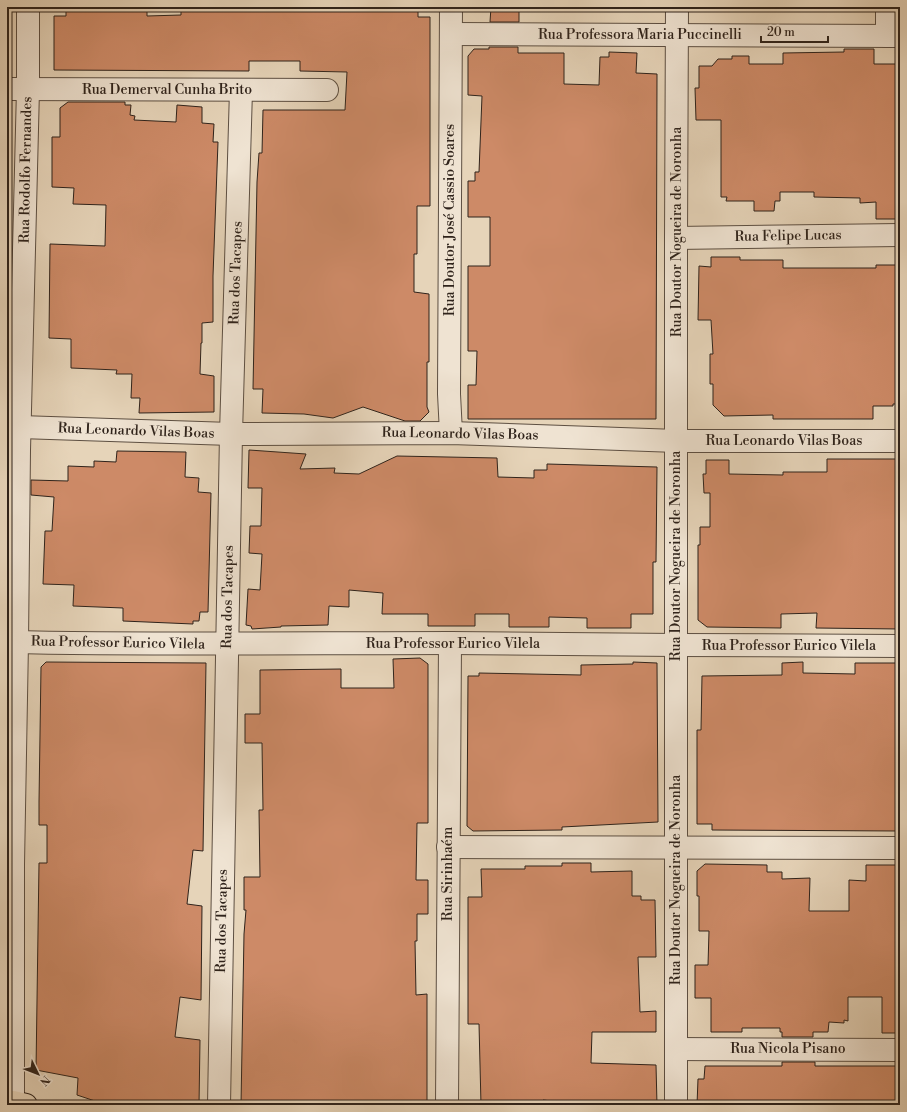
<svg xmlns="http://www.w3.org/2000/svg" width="907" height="1112" font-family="'Libre Bodoni',serif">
<rect width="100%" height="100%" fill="#e6d4b9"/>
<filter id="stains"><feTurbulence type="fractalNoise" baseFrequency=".005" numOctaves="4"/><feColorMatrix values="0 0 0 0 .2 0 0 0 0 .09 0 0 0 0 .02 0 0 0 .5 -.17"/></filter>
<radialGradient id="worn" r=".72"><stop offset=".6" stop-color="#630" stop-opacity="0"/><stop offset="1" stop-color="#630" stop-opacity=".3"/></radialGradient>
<!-- building -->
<g fill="#cd8a67" stroke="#2f231b">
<polygon points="66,7 147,7 147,16 181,15 181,7 418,7 418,17 430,17 430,206 417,206 417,254 414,254 414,292 429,294 429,362 427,362 427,407 429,412 420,421 405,421 363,407 333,418 304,414 262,413 263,389 253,389 257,182 259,153 262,153 263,110 345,110 347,72 300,71 300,61 249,61 249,71 54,70 54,16 66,16"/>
<polygon points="491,7 519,7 519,22 490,22"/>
<polygon points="489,47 518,47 518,53 564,53 564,84 599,85 600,57 609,57 609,52 637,53 636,73 657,74 656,419 468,419 468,385 476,385 477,351 468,351 468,266 490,266 490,217 468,217 468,181 475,181 475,172 479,172 482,96 468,95 468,56 474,49 489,49"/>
<polygon points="844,49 874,49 874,64 900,64 900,208 898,208 898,219 876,219 876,202 860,203 860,198 814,197 814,192 780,192 780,201 775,201 774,211 754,211 754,201 726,201 727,197 721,197 721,120 696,120 695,88 699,88 699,66 712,66 718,59 732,59 732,56 749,56 749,64 783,64 783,53 844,52"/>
<polygon points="68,102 125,102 125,105 131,105 130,115 135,116 134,120 176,122 177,105 202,107 202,123 214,124 213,142 218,142 213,276 213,322 202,323 202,343 201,343 200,374 214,376 214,412 139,413 140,398 131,398 132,374 116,374 117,370 71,368 71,339 49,338 50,244 105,246 106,205 73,204 74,188 52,187 52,137 60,137 60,108"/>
<polygon points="711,257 740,257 740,260 783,260 783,268 876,268 876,265 900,265 900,404 893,404 893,406 873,406 873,419 773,419 773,415 724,416 713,405 713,384 710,384 710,354 713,354 711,320 698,320 699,266 711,267"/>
<polygon points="249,450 306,454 300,469 335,468 334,473 359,474 397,456 497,458 498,477 534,478 534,470 547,470 547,464 657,467 656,562 653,562 653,614 631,614 631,628 587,628 587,618 549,617 549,627 509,627 509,614 475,614 475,626 428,626 428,614 382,614 383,593 349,590 349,607 329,606 328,625 281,626 281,627 252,629 251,626 246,625 248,589 260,590 262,554 249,553 250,526 261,526 262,488 248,488"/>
<polygon points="117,451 186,452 185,477 199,478 198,492 211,493 208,612 200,612 199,621 193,621 193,624 123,621 123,608 73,606 74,585 43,584 45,531 52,531 54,497 31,495 31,480 68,481 68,466 94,467 94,461 116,462"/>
<polygon points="827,459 900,459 900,629 816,628 817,613 781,614 781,628 707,627 698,620 698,545 700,545 700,527 710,527 710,493 704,493 703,474 706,474 706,460 729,460 729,474 783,475 783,472 827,472"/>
<polygon points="420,658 428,664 428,823 417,823 416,880 428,880 428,914 417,914 417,941 415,941 416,995 427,994 427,1105 241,1105 244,934 246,910 244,910 244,877 260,877 259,810 263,810 262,743 245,743 245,714 260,714 260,670 341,669 341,688 394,688 393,659"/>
<polygon points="46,662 206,663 203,851 193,850 187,904 202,906 201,1000 180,997 175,1037 200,1040 199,1105 107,1105 77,1095 78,1078 36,1070 39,863 47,863 47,825 39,825 39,802 41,667"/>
<polygon points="633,662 657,663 658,822 562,827 562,830 473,831 467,826 468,676 479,676 479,673 581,675 581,665 633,664"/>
<polygon points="803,662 803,673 855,674 855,663 900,663 900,787 898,787 898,831 712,830 712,824 697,824 697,730 701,730 702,676 782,675 782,663"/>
<polygon points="562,863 591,863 591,872 632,871 632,896 641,896 641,900 655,900 656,957 638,957 640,1012 656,1011 656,1032 592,1032 591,1063 656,1065 657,1105 577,1105 577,1104 543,1100 543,1105 481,1105 479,1024 468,1024 468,897 482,897 481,869 525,869 525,866 562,866"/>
<polygon points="705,864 767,865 767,872 782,872 782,879 810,878 809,911 849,911 849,880 866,881 866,865 900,865 900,1033 882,1033 882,997 848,997 848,1021 844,1020 844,1023 829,1022 828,1032 813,1032 813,1037 782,1037 782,1032 780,1032 780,1028 742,1028 742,1032 711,1032 711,998 695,998 695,965 708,965 709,931 699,931 699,896 697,896 697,871"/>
<polygon points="782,1062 815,1062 815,1066 900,1066 900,1105 697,1105 698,1079 704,1079 705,1066 782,1066"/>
</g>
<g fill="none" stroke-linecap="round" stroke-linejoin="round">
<defs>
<g id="minor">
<polyline points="452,34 900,36"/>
<polyline points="887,36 887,7"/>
<polyline points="7,89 327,90"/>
<polyline points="676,238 900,235"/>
<polyline points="20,427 231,434 451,433 677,441 900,441"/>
<polyline points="451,433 449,394 451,7"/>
<path d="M7 642C155 645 303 643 451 643 601 644 750 646 900 646"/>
<polyline points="448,847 900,848"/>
<polyline points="676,1049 900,1050"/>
<polyline points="13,1102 13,865 17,642 19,450 28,89 28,7"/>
<polyline points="219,1105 231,434 241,90"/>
<polyline points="447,1105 450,643"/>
<polyline points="676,1105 676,238 677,7"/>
</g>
<polyline id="major" points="7,1102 13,1102 26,1105"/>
</defs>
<!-- minor casing -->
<use href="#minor" stroke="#5d4f42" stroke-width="24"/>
<!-- major casing -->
<use href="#major" stroke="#2f231b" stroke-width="24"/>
<!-- minor -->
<use href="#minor" stroke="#efe3d2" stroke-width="22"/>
<!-- major -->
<use href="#major" stroke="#e6d4b9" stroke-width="22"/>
</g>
<g text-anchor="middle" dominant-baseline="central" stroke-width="3" stroke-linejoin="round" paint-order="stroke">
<!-- street labels -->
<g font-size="14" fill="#2f231b" stroke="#efe3d2">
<text x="640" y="35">Rua Professora Maria Puccinelli</text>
<text x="167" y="90">Rua Demerval Cunha Brito</text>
<text transform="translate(26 170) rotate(-89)">Rua Rodolfo Fernandes</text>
<text transform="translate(450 220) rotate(-90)">Rua Doutor José Cassio Soares</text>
<text transform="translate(677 232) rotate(-90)">Rua Doutor Nogueira de Noronha</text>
<text transform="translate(788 236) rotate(-1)">Rua Felipe Lucas</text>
<text transform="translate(236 273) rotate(-88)">Rua dos Tacapes</text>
<text transform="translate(136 431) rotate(2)">Rua Leonardo Vilas Boas</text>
<text transform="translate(460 434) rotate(1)">Rua Leonardo Vilas Boas</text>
<text x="784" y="441">Rua Leonardo Vilas Boas</text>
<text transform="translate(676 556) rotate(-90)">Rua Doutor Nogueira de Noronha</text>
<text transform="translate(228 597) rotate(-89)">Rua dos Tacapes</text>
<text transform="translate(118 643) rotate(1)">Rua Professor Eurico Vilela</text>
<text x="453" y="644">Rua Professor Eurico Vilela</text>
<text x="789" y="646">Rua Professor Eurico Vilela</text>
<text transform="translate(448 874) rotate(-90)">Rua Sirinhaém</text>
<text transform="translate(676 880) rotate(-90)">Rua Doutor Nogueira de Noronha</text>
<text transform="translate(222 921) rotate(-89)">Rua dos Tacapes</text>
<text x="788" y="1049">Rua Nicola Pisano</text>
</g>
</g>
<!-- margin -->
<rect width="907" height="1112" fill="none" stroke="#e6d4b9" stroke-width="24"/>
<rect x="8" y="8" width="891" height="1096" fill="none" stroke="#2f231b" stroke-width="2"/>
<rect x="12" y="12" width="883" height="1088" fill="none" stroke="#2f231b"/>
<!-- north arrow -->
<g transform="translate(38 1074) rotate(133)" stroke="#efe3d2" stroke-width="3" paint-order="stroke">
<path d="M0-3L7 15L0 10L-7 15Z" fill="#2f231b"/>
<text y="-6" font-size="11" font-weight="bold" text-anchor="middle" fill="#2f231b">N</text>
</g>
<!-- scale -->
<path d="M761 36v6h67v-6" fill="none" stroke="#2f231b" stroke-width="2"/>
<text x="767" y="36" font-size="12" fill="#2f231b" stroke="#efe3d2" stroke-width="3" paint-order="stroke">20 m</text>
<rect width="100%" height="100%" filter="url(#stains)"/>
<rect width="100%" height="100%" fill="url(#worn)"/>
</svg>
